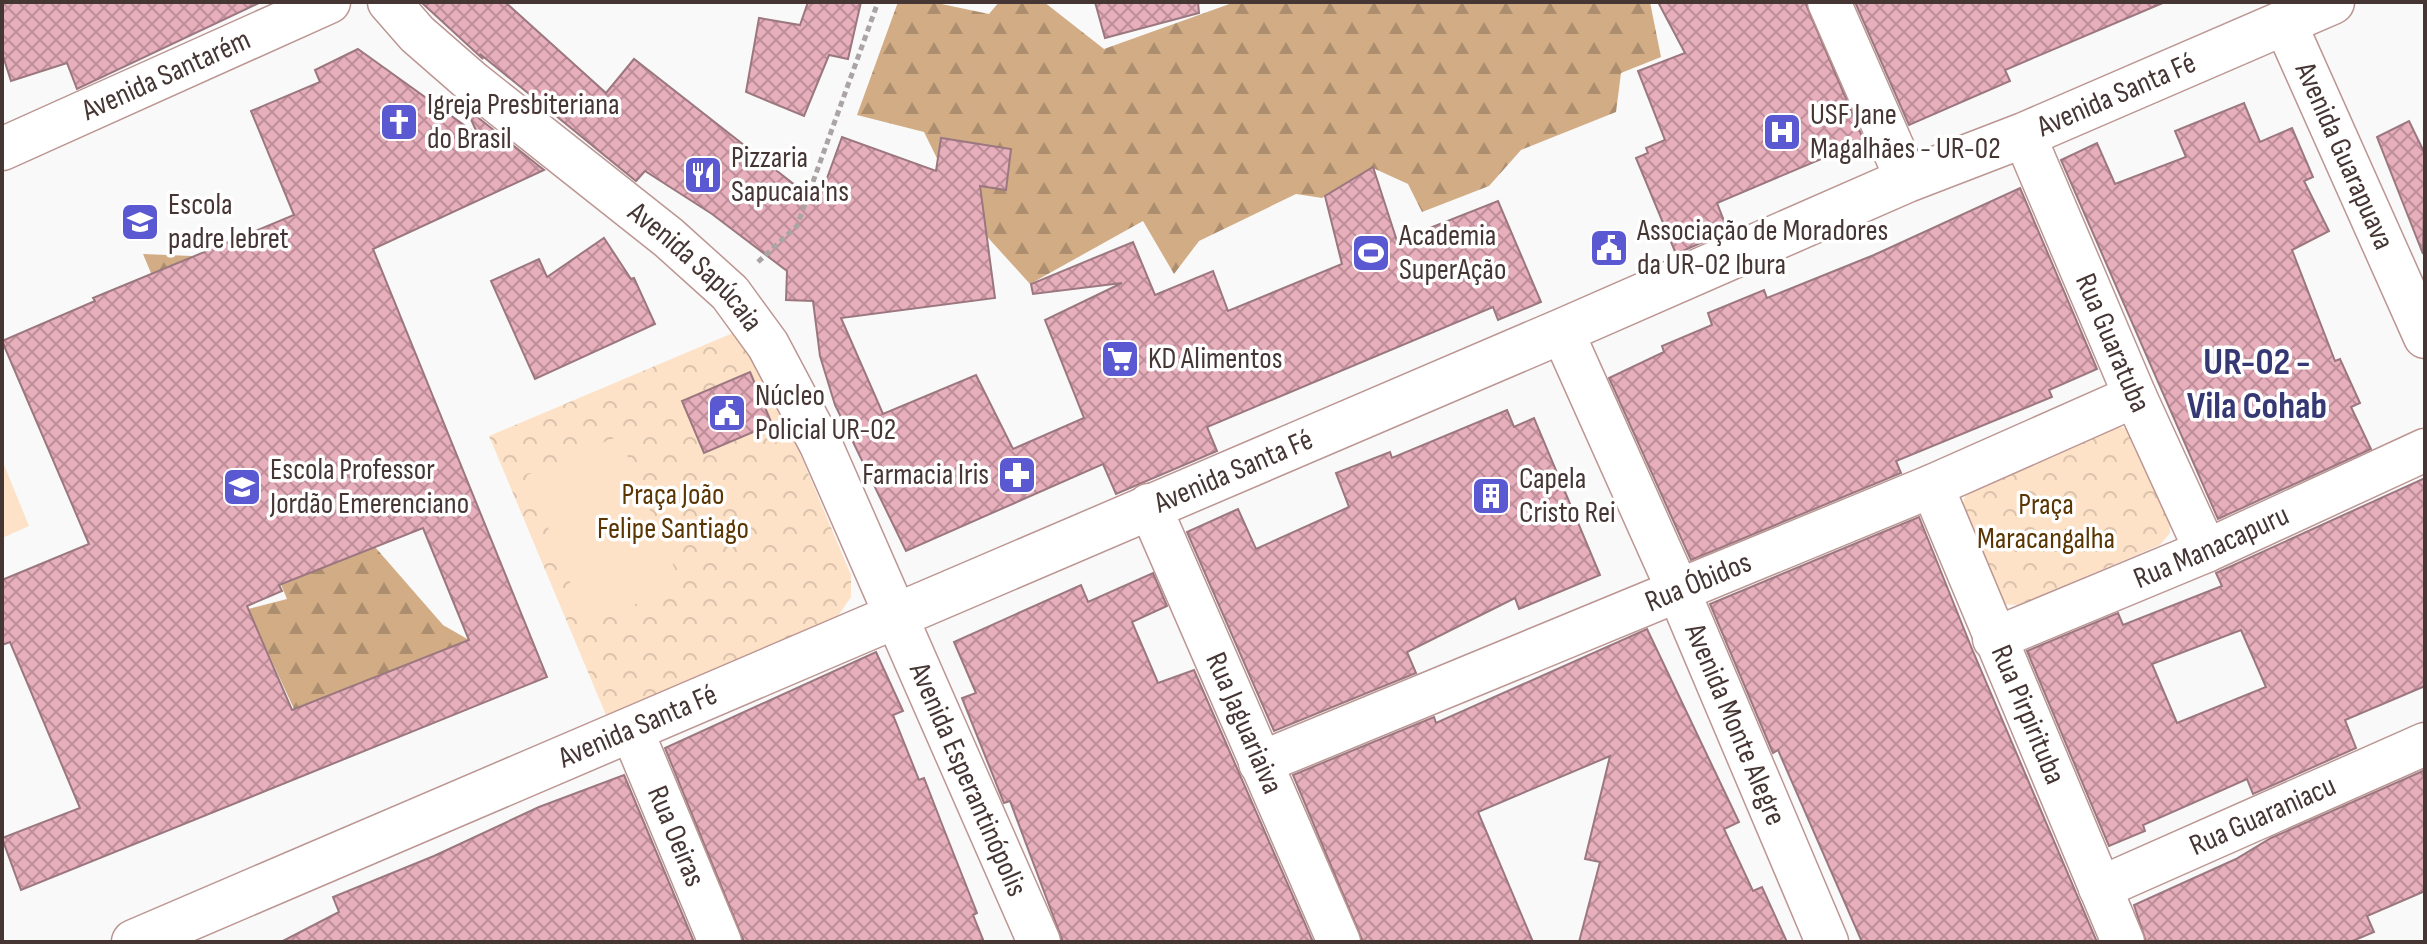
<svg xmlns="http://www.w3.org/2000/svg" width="2427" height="944" font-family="'Sofia Sans Condensed',sans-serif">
<defs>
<pattern id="forest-firs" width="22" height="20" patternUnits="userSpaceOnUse" patternTransform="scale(2)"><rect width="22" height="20" fill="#d2ac85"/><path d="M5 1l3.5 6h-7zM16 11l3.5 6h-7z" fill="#ac8d6e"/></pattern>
<pattern id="park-crowns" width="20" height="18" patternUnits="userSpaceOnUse" patternTransform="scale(2)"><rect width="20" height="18" fill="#fde2c7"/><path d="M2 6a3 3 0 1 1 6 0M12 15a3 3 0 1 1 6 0" fill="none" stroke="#dac2ac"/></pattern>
<pattern id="building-cross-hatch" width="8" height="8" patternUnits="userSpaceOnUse" patternTransform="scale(2)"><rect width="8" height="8" fill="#e7aebb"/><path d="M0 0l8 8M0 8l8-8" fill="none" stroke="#bd8e99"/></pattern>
</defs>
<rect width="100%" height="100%" fill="#f9f9f9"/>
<!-- forest -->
<g fill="url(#forest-firs)">
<polygon points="898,2 932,2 989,14 999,2 1044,2 1104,49 1235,2 1650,2 1661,57 1621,73 1616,112 1521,150 1489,186 1422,212 1408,184 1373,168 1322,198 1296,194 1199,241 1174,274 1143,221 1030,284 962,209 924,132 857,115"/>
<polygon points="143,254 192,256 318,569 375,547 443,625 469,640 294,709 253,620 225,615 287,599"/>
</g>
<!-- park -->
<g fill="url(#park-crowns)">
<polygon points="740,330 788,425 851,575 851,597 838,616 606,715 489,436"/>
<polygon points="2115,426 2131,429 2170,514 2170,533 2160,545 2018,605 1998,604 1960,513 1966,493"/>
</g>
<!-- garden -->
<g fill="#fde2c7">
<polygon points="619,436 681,584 587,625 527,475"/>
<polygon points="2,460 29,526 2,538"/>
</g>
<!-- building -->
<g fill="url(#building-cross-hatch)" stroke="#9b777f" stroke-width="2" fill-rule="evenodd">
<polygon points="2,2 261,2 77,89 67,63 11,81 2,53"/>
<polygon points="421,2 505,2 606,93 634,59 818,203 842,137 936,171 941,138 1011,149 1006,190 980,186 995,298 841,318 883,414 976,375 1013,449 1084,418 1045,320 1122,283 1033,294 1031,284 1133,242 1155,295 1213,271 1228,311 1342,264 1325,196 1373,167 1397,241 1498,201 1541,302 1498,320 1493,307 1207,427 1217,451 1116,494 1103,464 906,551 835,405 820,356 813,301 786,300 787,271 712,214 645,171 636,181 480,54 483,59"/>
<polygon points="808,2 861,2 848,59 829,55 804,116 746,92 759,18 800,25"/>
<polygon points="1095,2 1198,2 1199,13 1105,38"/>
<polygon points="1658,2 1805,2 1864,141 1717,203 1728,231 1676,254 1636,158 1648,153 1646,148 1665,140 1638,71 1685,53"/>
<polygon points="1855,2 2165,2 2005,70 2010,81 1909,125"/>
<path d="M358 49 478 135 466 108 544 170 373 249 547 677 21 890 2 838 80 808 10 642 2 645V580L89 544 2 341 95 301 93 298 294 215 251 111 320 82 315 70ZM423 528 469 640 292 710 247 606 282 591 279 585Z"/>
<polygon points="2244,103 2260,142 2292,128 2313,177 2304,181 2329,231 2292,250 2335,361 2340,359 2360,403 2351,407 2371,449 2218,519 2061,160 2097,143 2115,184 2186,157 2175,131"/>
<polygon points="2409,121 2425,154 2423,254 2377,137"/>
<polygon points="2020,188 2097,369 2049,390 2052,397 1896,461 1901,473 1691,560 1609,378 1664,352 1662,346 1712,325 1708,313 1764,290 1767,298 1874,255"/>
<polygon points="604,238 631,279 634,278 655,324 535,379 491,281 539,259 547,277"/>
<polygon points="750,372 772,424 704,453 682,401"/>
<polygon points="1507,410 1514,427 1534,418 1600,575 1519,609 1515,598 1407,652 1416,673 1274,731 1187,532 1238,509 1256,549 1349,507 1336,473 1390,452 1392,458"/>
<path d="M2425 478V686L2345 720 2356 748 2253 794 2247 779 2143 825 2145 831 2109 846 2027 651 2118 613 2123 625 2222 586 2216 573ZM2241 630 2266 687 2177 723 2152 664Z"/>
<polygon points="1919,517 1972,649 2097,942 1862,942 1778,750 1773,753 1710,604"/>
<polygon points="1153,573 1167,606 1132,622 1158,683 1194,670 1313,942 1063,942 1010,801 1004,803 962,698 976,693 954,642 1081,585 1088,602"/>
<polygon points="1647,629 1739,822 1724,829 1753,891 1762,887 1787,942 1579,942 1600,862 1585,859 1610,756 1478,812 1533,942 1363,942 1293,775 1434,717 1436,723"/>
<polygon points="876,652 903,711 893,715 919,780 924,778 945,832 977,913 973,915 984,942 744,942 665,748"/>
<polygon points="2425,770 2425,891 2367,916 2374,932 2350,942 2146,942 2134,905 2236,859 2271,838"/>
<polygon points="624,775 694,942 281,942 339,912 333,897 434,856 539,807"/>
</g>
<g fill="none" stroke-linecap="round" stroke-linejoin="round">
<defs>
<g id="minor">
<path id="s1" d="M389 2 417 34 472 82 669 238 730 293 768 345 821 445 1039 942"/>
<polyline points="1829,2 1907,180"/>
<path id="s2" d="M2284 21 2425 337"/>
<path id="s3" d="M2024 135 2135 396 2206 551"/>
<path id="s4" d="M2 149 329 2"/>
<path id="s5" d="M1562 331 1678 590 1827 942"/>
<path id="s6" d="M1932 486 2123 942"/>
<path id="s7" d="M1149 505 1339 942"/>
<path id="s8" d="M1994 639 2206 551 2425 450"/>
<path id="s9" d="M632 731 720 942"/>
<path id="s10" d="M1260 763 1932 486 2135 396"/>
<path id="s11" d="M2100 888 2425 744"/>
</g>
<g id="secondary">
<path id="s12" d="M134 942 1562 331 1907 180 2024 135 2332 2"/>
</g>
</defs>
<!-- minor casing -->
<use href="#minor" stroke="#bc9692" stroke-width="45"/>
<!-- secondary casing -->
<use href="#secondary" stroke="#bc9692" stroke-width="47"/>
<!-- path -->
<polyline stroke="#aba4a4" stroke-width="5" stroke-dasharray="6 4" stroke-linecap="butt" points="758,262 797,226 878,2"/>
<!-- minor -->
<use href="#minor" stroke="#fff" stroke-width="42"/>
<!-- secondary -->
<use href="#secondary" stroke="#fff" stroke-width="44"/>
</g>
<!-- icons -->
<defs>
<symbol id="church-square" viewBox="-11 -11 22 22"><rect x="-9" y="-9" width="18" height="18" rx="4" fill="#5b59d1" stroke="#fff"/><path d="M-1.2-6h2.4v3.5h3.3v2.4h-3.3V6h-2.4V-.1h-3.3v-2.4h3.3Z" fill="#fff"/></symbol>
<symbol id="hospital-square" viewBox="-11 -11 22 22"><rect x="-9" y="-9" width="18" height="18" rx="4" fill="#5b59d1" stroke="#fff"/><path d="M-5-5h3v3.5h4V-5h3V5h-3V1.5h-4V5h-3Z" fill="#fff"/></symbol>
<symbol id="restaurant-square" viewBox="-11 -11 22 22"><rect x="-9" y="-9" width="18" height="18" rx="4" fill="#5b59d1" stroke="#fff"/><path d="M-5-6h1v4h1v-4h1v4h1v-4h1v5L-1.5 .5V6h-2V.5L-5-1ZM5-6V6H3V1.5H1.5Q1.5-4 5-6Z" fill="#fff"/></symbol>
<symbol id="school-square" viewBox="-11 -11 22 22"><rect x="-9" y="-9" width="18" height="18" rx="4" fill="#5b59d1" stroke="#fff"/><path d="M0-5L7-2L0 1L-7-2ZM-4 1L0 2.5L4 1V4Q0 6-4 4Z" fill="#fff"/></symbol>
<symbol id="civic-square" viewBox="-11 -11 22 22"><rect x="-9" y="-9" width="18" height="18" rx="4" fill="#5b59d1" stroke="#fff"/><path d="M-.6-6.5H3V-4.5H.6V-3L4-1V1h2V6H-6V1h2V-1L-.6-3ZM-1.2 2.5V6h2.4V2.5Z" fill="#fff"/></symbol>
<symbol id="stadium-square" viewBox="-11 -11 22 22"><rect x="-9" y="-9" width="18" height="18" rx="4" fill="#5b59d1" stroke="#fff"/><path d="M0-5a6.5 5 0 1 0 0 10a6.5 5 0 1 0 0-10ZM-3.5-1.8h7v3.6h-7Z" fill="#fff"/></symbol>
<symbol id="supermarket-square" viewBox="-11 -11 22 22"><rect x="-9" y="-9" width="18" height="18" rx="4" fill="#5b59d1" stroke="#fff"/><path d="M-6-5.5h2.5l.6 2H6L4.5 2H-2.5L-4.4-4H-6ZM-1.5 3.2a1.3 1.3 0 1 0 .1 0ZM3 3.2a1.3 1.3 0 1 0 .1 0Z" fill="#fff"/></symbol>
<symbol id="pharmacy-square" viewBox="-11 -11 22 22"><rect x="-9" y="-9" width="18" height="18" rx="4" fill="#5b59d1" stroke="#fff"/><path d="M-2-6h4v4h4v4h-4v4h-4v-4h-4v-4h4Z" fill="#fff"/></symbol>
<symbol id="building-square" viewBox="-11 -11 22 22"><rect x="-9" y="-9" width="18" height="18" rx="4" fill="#5b59d1" stroke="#fff"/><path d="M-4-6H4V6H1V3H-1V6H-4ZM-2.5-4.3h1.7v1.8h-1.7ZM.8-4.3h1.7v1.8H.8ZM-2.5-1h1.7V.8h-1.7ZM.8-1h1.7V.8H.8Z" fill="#fff"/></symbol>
</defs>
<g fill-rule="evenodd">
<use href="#church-square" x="377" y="100" width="44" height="44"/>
<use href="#hospital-square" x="1760" y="110" width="44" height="44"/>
<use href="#restaurant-square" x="681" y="153" width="44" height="44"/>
<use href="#school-square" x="118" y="200" width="44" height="44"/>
<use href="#civic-square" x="1587" y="226" width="44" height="44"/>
<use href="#stadium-square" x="1349" y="231" width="44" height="44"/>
<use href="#supermarket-square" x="1098" y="337" width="44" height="44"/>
<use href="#civic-square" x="705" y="391" width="44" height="44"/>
<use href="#pharmacy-square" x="995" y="453" width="44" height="44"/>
<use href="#school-square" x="220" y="465" width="44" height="44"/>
<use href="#building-square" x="1469" y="474" width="44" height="44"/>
</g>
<g text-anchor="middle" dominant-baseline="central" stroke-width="7" stroke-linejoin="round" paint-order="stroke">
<!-- street labels -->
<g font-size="30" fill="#453634" stroke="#fff">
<text stroke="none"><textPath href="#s4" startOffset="180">Avenida Santarém</textPath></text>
<text stroke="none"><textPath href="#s12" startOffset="2156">Avenida Santa Fé</textPath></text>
<text stroke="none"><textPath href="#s2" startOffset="148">Avenida Guarapuava</textPath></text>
<text stroke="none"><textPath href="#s1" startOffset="406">Avenida Sapúcaia</textPath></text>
<text stroke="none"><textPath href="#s3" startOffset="226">Rua Guaratuba</textPath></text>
<text stroke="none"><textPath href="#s12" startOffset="1196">Avenida Santa Fé</textPath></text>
<text stroke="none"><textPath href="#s8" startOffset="236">Rua Manacapuru</textPath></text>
<text stroke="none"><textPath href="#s10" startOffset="474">Rua Óbidos</textPath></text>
<text stroke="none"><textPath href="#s6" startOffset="248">Rua Pirpirituba</textPath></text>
<text stroke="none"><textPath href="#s7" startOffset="238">Rua Jaguariaiva</textPath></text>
<text stroke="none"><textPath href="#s5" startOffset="430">Avenida Monte Alegre</textPath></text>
<text stroke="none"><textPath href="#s12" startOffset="548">Avenida Santa Fé</textPath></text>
<text stroke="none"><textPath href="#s1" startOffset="992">Avenida Esperantinópolis</textPath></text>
<text stroke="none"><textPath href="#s11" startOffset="178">Rua Guaraniacu</textPath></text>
<text stroke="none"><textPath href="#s9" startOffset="114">Rua Oeiras</textPath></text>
</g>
<!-- poi labels -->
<g font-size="30" fill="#453634" stroke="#fff" text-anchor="start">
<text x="427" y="105">Igreja Presbiteriana<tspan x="427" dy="34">do Brasil</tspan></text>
<text x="1810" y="115">USF Jane<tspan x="1810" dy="34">Magalhães - UR-02</tspan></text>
<text x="731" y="158">Pizzaria<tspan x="731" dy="34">Sapucaia'ns</tspan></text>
<text x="168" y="205">Escola<tspan x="168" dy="34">padre lebret</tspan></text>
<text x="1637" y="231">Associação de Moradores<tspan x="1637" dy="34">da UR-02 Ibura</tspan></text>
<text x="1399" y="236">Academia<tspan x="1399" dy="34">SuperAção</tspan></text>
<text x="1148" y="359">KD Alimentos</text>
<text x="755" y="396">Núcleo<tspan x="755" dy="34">Policial UR-02</tspan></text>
<text x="270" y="470">Escola Professor<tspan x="270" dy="34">Jordão Emerenciano</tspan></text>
<text x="989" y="475" text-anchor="end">Farmacia Iris</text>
<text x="1519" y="479">Capela<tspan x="1519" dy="34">Cristo Rei</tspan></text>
</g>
<!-- park labels -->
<g font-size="30" fill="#5a3603" stroke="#fff">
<text x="673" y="495">Praça João<tspan x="673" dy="34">Felipe Santiago</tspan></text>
<text x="2046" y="505">Praça<tspan x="2046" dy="34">Maracangalha</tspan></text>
</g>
<!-- district labels -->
<g font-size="38" font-weight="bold" fill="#363874" stroke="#fff">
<text x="2257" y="362">UR-02 -<tspan x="2257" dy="44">Vila Cohab</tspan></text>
</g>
</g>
<!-- border -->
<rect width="2427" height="944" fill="none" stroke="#453634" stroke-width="8"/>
</svg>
